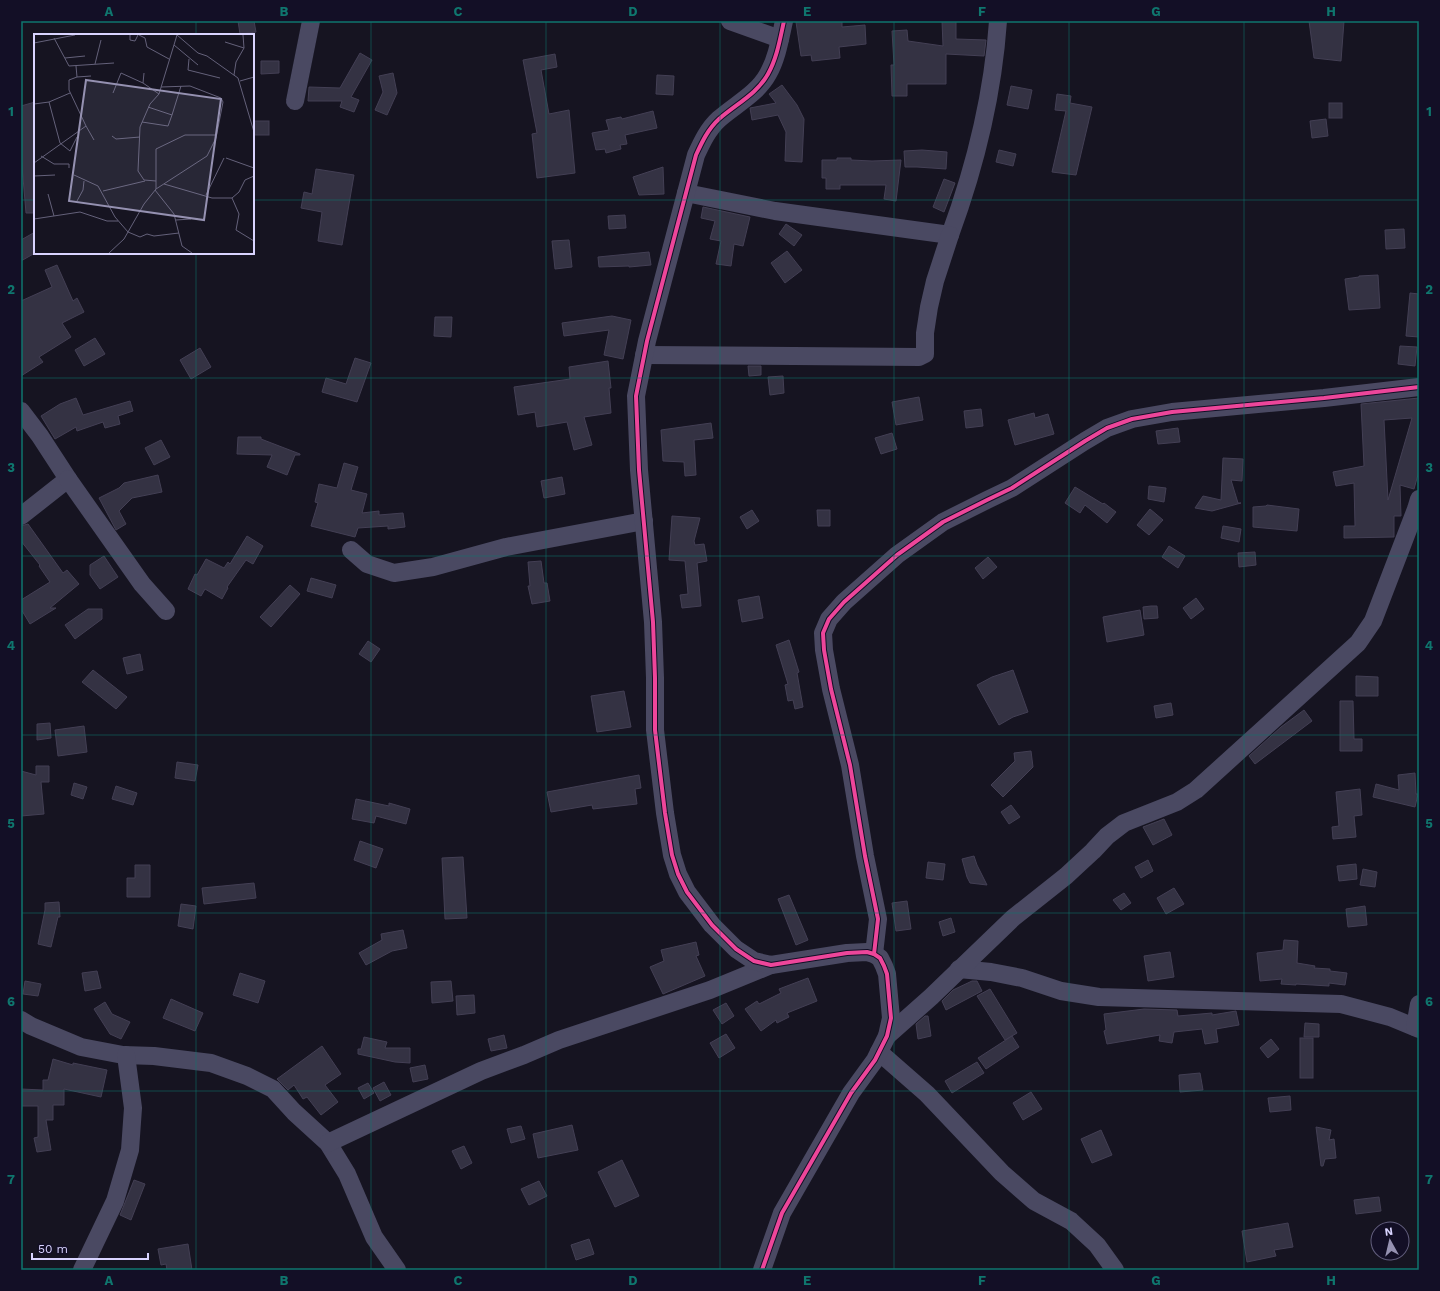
<svg xmlns="http://www.w3.org/2000/svg" width="1440" height="1291" font-family="'Work Sans',sans-serif">
<rect width="100%" height="100%" fill="#161421"/>
<!-- building -->
<g fill="#343243" stroke="#433f54" fill-rule="evenodd">
<polygon points="238,21 254,21 256,32 240,34"/>
<polygon points="804,21 842,21 842,27 865,25 866,44 839,47 840,58 812,61 811,55 801,56 796,22"/>
<polygon points="942,21 956,21 956,39 986,40 984,56 946,54 946,84 907,84 907,96 892,96 891,65 894,65 892,31 907,30 908,41 943,46"/>
<polygon points="1309,21 1344,21 1341,61 1314,58"/>
<polygon points="360,53 372,60 351,97 359,100 354,112 340,107 342,101 308,101 309,87 340,88"/>
<polygon points="555,54 557,67 541,70 549,114 569,110 575,173 537,178 532,134 537,133 523,60"/>
<polygon points="261,61 279,61 279,73 261,74"/>
<polygon points="393,73 397,93 387,115 375,110 383,92 379,76"/>
<polygon points="657,75 674,76 673,95 656,94"/>
<polygon points="782,85 797,105 804,119 802,162 785,161 786,132 778,115 752,120 750,108 776,103 769,94"/>
<polygon points="1011,86 1032,90 1028,109 1007,105"/>
<polygon points="1057,94 1071,96 1070,103 1092,107 1076,175 1052,172 1066,111 1055,110"/>
<polygon points="35,102 35,213 26,213 21,154 21,106"/>
<rect x="1329" y="103" width="13" height="15"/>
<polygon points="653,111 657,128 625,135 627,144 620,145 621,149 606,153 605,149 596,150 592,133 609,130 606,120 621,117 622,119"/>
<polygon points="1326,119 1328,136 1312,138 1310,121"/>
<rect x="253" y="121" width="16" height="14"/>
<polygon points="922,150 947,152 946,169 917,167 905,167 904,151"/>
<polygon points="999,150 1016,154 1013,166 996,162"/>
<polygon points="837,158 851,158 851,160 872,161 901,160 896,201 884,199 886,185 840,185 840,189 826,189 826,178 822,178 822,160 837,160"/>
<polygon points="663,167 664,194 639,195 633,177"/>
<polygon points="316,169 354,175 342,245 318,241 322,212 301,208 304,192 312,194"/>
<polygon points="944,179 955,183 944,212 933,207"/>
<polygon points="703,207 750,217 743,246 734,244 731,266 716,264 721,241 710,239 715,221 701,218"/>
<polygon points="625,215 626,228 609,229 608,216"/>
<polygon points="786,224 802,235 794,246 779,234"/>
<polygon points="1404,229 1405,248 1386,249 1385,230"/>
<polygon points="35,232 35,253 21,261 21,240"/>
<polygon points="569,240 572,267 555,269 552,241"/>
<polygon points="787,251 802,270 785,283 771,263"/>
<polygon points="649,252 651,265 629,267 629,266 599,267 598,257"/>
<polygon points="57,265 73,301 77,298 84,312 62,323 71,337 39,357 43,362 21,376 21,301 52,287 45,270"/>
<polygon points="1378,275 1380,308 1349,310 1345,279 1359,277 1359,276"/>
<polygon points="1410,293 1419,294 1419,337 1406,336"/>
<polygon points="612,316 631,320 623,359 604,355 609,330 564,336 562,323"/>
<polygon points="435,317 452,317 451,337 434,336"/>
<polygon points="95,338 105,354 84,366 75,350"/>
<polygon points="1400,346 1417,347 1415,366 1398,364"/>
<polygon points="200,348 211,367 191,379 180,360"/>
<polygon points="355,358 371,363 357,402 322,392 326,378 346,384"/>
<polygon points="608,361 611,388 609,388 611,413 584,417 592,445 574,450 567,422 537,427 535,412 518,415 514,387 570,379 569,367"/>
<polygon points="748,366 761,366 761,375 749,376"/>
<polygon points="783,376 784,393 770,395 768,377"/>
<polygon points="919,397 923,420 896,425 892,402"/>
<polygon points="76,398 83,415 130,401 133,411 118,416 120,424 105,428 103,422 77,431 76,427 55,439 41,416 60,404"/>
<path d="M1419 398V471L1414 489 1400 485 1401 516H1394V537L1344 538V526H1355L1354 483 1336 486 1333 472 1364 466 1361 404ZM1412 418 1393 483 1388 500 1384 420Z"/>
<polygon points="981,409 983,426 966,428 964,411"/>
<polygon points="1034,413 1035,418 1048,414 1054,434 1015,445 1008,420"/>
<polygon points="711,423 713,438 694,440 696,475 685,476 684,462 663,461 661,430"/>
<polygon points="1178,428 1180,442 1158,444 1156,431"/>
<polygon points="892,433 897,449 881,454 875,438"/>
<polygon points="238,437 261,437 261,439 300,454 300,455 295,455 287,475 267,467 272,455 237,454"/>
<polygon points="161,440 170,457 154,465 145,448"/>
<polygon points="1223,458 1243,459 1242,481 1231,480 1238,503 1241,503 1212,511 1195,508 1203,496 1221,500"/>
<polygon points="344,463 358,467 351,490 367,494 362,513 379,511 379,515 403,513 405,527 388,529 388,526 358,528 355,537 311,526 318,503 315,502 319,484 337,488"/>
<polygon points="158,475 162,492 132,498 119,511 126,524 116,530 99,498 119,488 124,483"/>
<polygon points="562,477 565,494 544,498 541,481"/>
<polygon points="1149,486 1166,488 1164,502 1148,499"/>
<polygon points="1075,487 1103,504 1104,503 1116,512 1107,523 1085,505 1080,513 1065,503"/>
<polygon points="1267,505 1299,509 1297,531 1253,527 1253,507 1266,506"/>
<polygon points="1150,509 1163,520 1149,535 1137,525"/>
<polygon points="752,510 759,521 747,529 740,517"/>
<polygon points="817,510 830,510 830,526 818,526"/>
<polygon points="672,516 700,518 694,541 695,545 704,544 707,561 697,563 701,606 682,608 680,595 688,594 685,561 669,560"/>
<polygon points="28,524 63,573 67,570 79,584 50,608 56,608 30,624 21,609 21,600 50,582 39,566 40,565 21,541 21,526"/>
<polygon points="1223,526 1241,529 1239,542 1221,538"/>
<polygon points="247,536 263,546 253,564 246,560 227,587 228,588 222,599 205,589 201,596 188,589 195,574 197,575 206,559 224,568 228,562 230,564"/>
<polygon points="1169,546 1185,556 1178,568 1162,557"/>
<polygon points="1255,552 1256,565 1239,567 1238,553"/>
<polygon points="104,556 118,577 100,589 90,575 90,565"/>
<polygon points="988,557 997,567 983,579 975,568"/>
<polygon points="541,561 544,583 547,583 550,601 532,604 528,586 530,586 528,562"/>
<polygon points="311,578 336,585 332,598 307,591"/>
<polygon points="290,585 300,594 271,627 260,617"/>
<polygon points="759,596 763,618 742,622 738,600"/>
<polygon points="1196,598 1204,609 1191,619 1183,608"/>
<polygon points="1151,606 1157,606 1158,618 1144,619 1143,607"/>
<polygon points="88,609 102,609 102,619 75,639 65,625"/>
<polygon points="1140,610 1144,635 1107,642 1103,617"/>
<polygon points="789,640 799,672 797,673 803,707 795,709 793,700 788,701 785,685 788,684 776,645"/>
<polygon points="368,641 380,649 371,662 359,654"/>
<polygon points="140,654 143,670 127,674 123,658"/>
<polygon points="93,670 127,697 116,709 82,682"/>
<polygon points="1013,670 1028,712 1013,717 999,725 977,685 992,677"/>
<polygon points="1356,676 1378,677 1378,696 1356,696"/>
<polygon points="624,691 631,727 597,732 591,696"/>
<polygon points="1340,701 1353,701 1354,739 1362,739 1362,751 1340,751"/>
<polygon points="1171,703 1173,715 1156,718 1154,706"/>
<polygon points="1304,710 1312,721 1255,764 1249,756 1281,727"/>
<polygon points="50,723 51,738 37,740 37,724"/>
<polygon points="84,726 87,752 58,756 55,730"/>
<polygon points="1031,751 1033,767 1003,797 991,785 1015,761 1014,753"/>
<polygon points="177,762 198,765 195,781 175,778"/>
<polygon points="36,766 49,766 49,782 41,782 44,814 21,816 21,771 36,775"/>
<polygon points="1415,773 1416,794 1418,794 1415,807 1373,797 1376,784 1399,790 1398,775"/>
<polygon points="639,775 641,788 635,789 637,804 593,809 592,805 551,812 547,792"/>
<polygon points="74,783 87,787 83,799 71,795"/>
<polygon points="116,786 137,793 133,805 112,799"/>
<polygon points="1360,789 1362,815 1354,816 1356,837 1333,839 1332,827 1339,826 1336,792"/>
<polygon points="356,799 389,806 389,803 410,809 406,824 376,816 374,823 352,819"/>
<polygon points="1011,805 1020,817 1009,824 1001,812"/>
<polygon points="1164,819 1172,835 1153,845 1143,827"/>
<polygon points="360,841 383,849 376,868 354,860"/>
<polygon points="974,856 977,865 987,885 970,883 967,877 962,859"/>
<polygon points="463,857 467,918 445,919 442,858"/>
<polygon points="1148,860 1153,871 1141,878 1135,867"/>
<polygon points="928,862 945,864 943,880 926,878"/>
<polygon points="1356,864 1357,879 1339,881 1337,866"/>
<polygon points="135,865 150,865 150,897 127,897 127,878 135,878"/>
<polygon points="1363,869 1377,872 1375,887 1360,885"/>
<polygon points="254,883 256,898 204,904 202,888"/>
<polygon points="1174,888 1184,904 1166,914 1157,898"/>
<polygon points="1124,893 1131,903 1121,910 1113,900"/>
<polygon points="789,895 808,940 796,945 778,899"/>
<polygon points="907,901 911,929 896,931 892,903"/>
<polygon points="59,902 60,917 58,917 51,947 38,944 45,910 45,903"/>
<polygon points="181,904 196,906 193,929 178,926"/>
<polygon points="1365,906 1367,925 1348,927 1346,909"/>
<polygon points="951,918 955,932 943,936 939,922"/>
<polygon points="403,930 407,948 392,951 366,965 359,953 382,940 381,934"/>
<polygon points="1284,940 1298,941 1297,963 1315,966 1314,968 1330,969 1330,971 1347,973 1345,985 1329,983 1329,986 1296,984 1296,985 1281,984 1282,979 1260,981 1257,953 1283,950"/>
<polygon points="696,942 699,955 696,956 705,976 663,994 650,967 664,961 661,950"/>
<polygon points="1170,952 1174,977 1148,981 1144,956"/>
<polygon points="97,971 101,988 85,991 82,973"/>
<polygon points="240,973 265,981 258,1003 233,995"/>
<polygon points="808,978 817,1001 787,1013 789,1017 777,1023 776,1020 761,1031 745,1009 757,1001 759,1004 781,993 779,989"/>
<polygon points="25,981 41,984 38,996 23,994"/>
<polygon points="451,981 453,1001 432,1003 431,982"/>
<polygon points="972,981 977,981 982,991 946,1010 942,1001 953,990"/>
<polygon points="990,989 1017,1033 1005,1040 977,996"/>
<polygon points="474,995 475,1013 457,1015 456,996"/>
<polygon points="171,999 203,1013 195,1031 163,1018"/>
<polygon points="105,1002 112,1014 130,1022 121,1039 110,1034 94,1009"/>
<polygon points="726,1003 734,1016 722,1024 713,1010"/>
<polygon points="1144,1009 1177,1010 1178,1016 1212,1013 1212,1015 1236,1011 1239,1025 1216,1029 1218,1042 1205,1044 1202,1029 1174,1032 1172,1043 1159,1041 1160,1035 1107,1044 1104,1031 1106,1030 1104,1014"/>
<polygon points="925,1016 928,1016 931,1036 918,1039 916,1024"/>
<polygon points="1305,1023 1319,1024 1319,1037 1304,1037"/>
<polygon points="726,1034 735,1048 719,1058 710,1043"/>
<polygon points="504,1035 507,1048 491,1051 488,1039"/>
<polygon points="1012,1036 1019,1047 986,1069 978,1058"/>
<polygon points="364,1037 387,1042 385,1048 410,1048 410,1063 395,1062 358,1054 358,1049 361,1049"/>
<rect x="1300" y="1038" width="13" height="40"/>
<polygon points="1271,1039 1279,1049 1268,1058 1260,1048"/>
<polygon points="322,1046 341,1074 325,1085 338,1102 321,1115 307,1097 303,1099 294,1085 288,1090 277,1079"/>
<polygon points="53,1059 73,1065 73,1063 107,1070 101,1097 64,1089 64,1105 53,1105 53,1120 46,1120 51,1150 37,1152 34,1138 38,1137 38,1106 21,1106 21,1089 43,1090 43,1080 48,1080"/>
<polygon points="977,1062 984,1073 952,1093 945,1081"/>
<polygon points="425,1065 428,1079 413,1082 410,1068"/>
<polygon points="1200,1073 1203,1090 1180,1092 1179,1075"/>
<polygon points="384,1082 391,1095 380,1101 373,1088"/>
<polygon points="368,1083 374,1093 364,1099 358,1088"/>
<polygon points="1031,1092 1042,1109 1023,1120 1013,1103"/>
<polygon points="1290,1096 1291,1110 1270,1112 1268,1098"/>
<polygon points="572,1125 578,1150 538,1158 533,1134"/>
<polygon points="521,1126 525,1139 511,1143 507,1129"/>
<polygon points="1316,1127 1331,1130 1329,1140 1334,1139 1336,1158 1325,1159 1323,1166 1321,1166"/>
<polygon points="1101,1130 1112,1155 1092,1163 1081,1139"/>
<polygon points="464,1146 472,1163 461,1169 452,1151"/>
<polygon points="622,1160 639,1196 615,1207 598,1172"/>
<polygon points="134,1180 145,1184 131,1220 120,1215"/>
<polygon points="539,1181 547,1196 529,1205 521,1189"/>
<polygon points="1379,1197 1381,1211 1356,1214 1354,1200"/>
<polygon points="1288,1223 1293,1247 1274,1250 1276,1256 1247,1262 1242,1231"/>
<polygon points="589,1239 594,1254 576,1260 571,1245"/>
<polygon points="188,1244 192,1270 167,1270 166,1264 161,1265 158,1249"/>
</g>
<g fill="none" stroke-linecap="round" stroke-linejoin="round">
<!-- minor -->
<g stroke="#4a4962" stroke-width="18">
<polyline points="730,21 780,39"/>
<polyline points="295,101 311,21"/>
<path d="M686 193 775 211 950 235C975 167 993 94 998 21"/>
<polyline points="644,355 919,357 925,354 925,333 929,307 935,281 950,235"/>
<polyline points="21,411 40,436 68,479 21,516"/>
<polyline points="68,479 142,584 166,611"/>
<polyline points="351,550 367,564 394,573 433,567 506,547 644,521"/>
<polyline points="874,954 878,919 865,856 850,765 831,689 824,650 823,633 829,619 844,602 897,555 943,522 987,500 1012,488 1085,441 1107,428 1132,419 1172,412 1324,398 1419,387"/>
<polyline points="959,969 991,972 1022,978 1061,991 1099,997 1341,1004 1390,1017 1419,1029"/>
<polyline points="21,1020 31,1026 81,1047 123,1055 154,1056 211,1063 247,1076 273,1089 294,1112 328,1143 347,1174 374,1237 397,1270"/>
<polyline points="1415,1027 1419,1004"/>
<polyline points="887,1036 931,997 1013,918 1066,876 1093,851 1107,836 1124,823 1177,802 1196,790 1358,643 1373,621 1416,509 1419,499"/>
<polyline points="879,1052 927,1094 1002,1173 1034,1201 1071,1221 1097,1245 1115,1270"/>
<polyline points="328,1143 481,1071 524,1055 559,1040 710,990 771,965"/>
<polyline points="82,1270 115,1201 130,1150 133,1108 126,1055"/>
<path d="M762 1270 782 1213 851 1093 875 1060 887 1036 891 1018 887 974 884 966 880 958 874 954 867 952 847 953 771 965 754 961 736 949 712 925 687 892 678 874 672 855 665 813 655 730V678L653 622 639 470 636 396 647 341 696 155C702 142 708 129 719 119 736 104 757 94 768 74 777 58 780 39 784 21"/>
</g>
<defs>
<g id="cycleway">
<polyline points="874,954 878,919 865,856 850,765 831,689 824,650 823,633 829,619 844,602 897,555 943,522 987,500 1012,488 1085,441 1107,428 1132,419 1172,412 1324,398 1419,387"/>
<path d="M762 1270 782 1213 851 1093 875 1060 887 1036 891 1018 887 974 884 966 880 958 874 954 867 952 847 953 771 965 754 961 736 949 712 925 687 892 678 874 672 855 665 813 655 730V678L653 622 639 470 636 396 647 341 696 155C702 142 708 129 719 119 736 104 757 94 768 74 777 58 780 39 784 21"/>
</g>
</defs>
<!-- cycleway casing -->
<use href="#cycleway" stroke="#130f26" stroke-width="6"/>
<!-- cycleway -->
<use href="#cycleway" stroke="#ed469a" stroke-width="4"/>
</g>
<!-- grid -->
<path fill="none" stroke="#0f766e" stroke-width="1" stroke-opacity="0.55" d="M196 21V35M371 21V1270M546 21V1270M720 21V1270M894 21V1270M1069 21V1270M1244 21V1270M21 200H35M253 200H1419M196 253V1270M21 378H1419M21 556H1419M21 735H1419M21 913H1419M21 1091H1419"/>
<!-- overview -->
<g transform="translate(34 34)">
<rect width="220" height="220" fill="#161421"/>
<path fill="none" stroke="#64617a" stroke-width="1" d="M96 1V6L101 7 104 1M105 1 111 4 113 13 135 25M143 1 164 19 173 22 204 44 220 98M20 4 35 32 80 29M191 8 210 14M0 9 41 1M140 11 164 31M31 24 51 22M155 25 154 36 186 44M61 30 67 6M110 39 109 49 125 60M200 41 202 28 210 14 209 1M43 43 57 42M206 47 220 43M79 59 87 39 109 49M15 68 26 109 36 117 43 103M0 70 15 68 36 59M114 73 138 81 147 52M108 88 134 92 138 81M52 92 60 106M78 102 82 105 106 103M7 122 20 130H35V134M192 124 220 134M0 129 52 92 35 56V46L43 43 42 32M40 141 64 152 81 183 94 198 106 203 113 200 120 202 145 199M0 142 21 141M122 147 110 146 104 137 106 93 116 70 125 60 143 1M130 150 178 164H198L205 180 202 196 220 207M122 155 173 122 182 104 189 68 187 64 156 52 127 53M121 156 140 180 148 212 158 219M69 157 111 147M14 160 20 182M172 161 190 124M198 164 205 158 211 146 220 142M43 167 49 156 50 147M0 185 46 178 73 187H84M142 186 157 185M75 219 90 205 110 170 122 155V115L151 101H183"/>
<path fill="#9591b1" fill-opacity="0.15" stroke="#9591b1" stroke-width="2" d="M52 46 187 65 170 186 35 167Z"/>
<rect width="220" height="220" fill="none" stroke="#d9d4ff" stroke-width="2"/>
</g>
<!-- border -->
<rect width="1440" height="1291" fill="none" stroke="#130f26" stroke-width="44"/>
<!-- north arrow -->
<g transform="translate(1390 1241) rotate(352)"><circle r="19" fill="#130f26" stroke="#625e7d"/>
<path d="M0-3L7 15L0 10L-7 15Z" fill="#9591b1"/>
<text y="-6" font-size="11" font-weight="bold" text-anchor="middle" fill="#d9d4ff">N</text>
</g>
<!-- scale -->
<path d="M32 1253v6h116v-6" fill="none" stroke="#d9d4ff" stroke-width="2"/>
<text x="38" y="1253" font-size="12" fill="#d9d4ff" stroke="#130f26" stroke-width="3" paint-order="stroke">50 m</text>
<rect x="22" y="22" width="1396" height="1247" fill="none" stroke="#0f766e" stroke-width="1.5"/>
<g font-size="13" text-anchor="middle" font-weight="bold" fill="#0f766e">
<text x="109" y="16">A</text>
<text x="284" y="16">B</text>
<text x="458" y="16">C</text>
<text x="633" y="16">D</text>
<text x="807" y="16">E</text>
<text x="982" y="16">F</text>
<text x="1156" y="16">G</text>
<text x="1331" y="16">H</text>
<text x="11" y="116">1</text>
<text x="1429" y="116">1</text>
<text x="11" y="294">2</text>
<text x="1429" y="294">2</text>
<text x="11" y="472">3</text>
<text x="1429" y="472">3</text>
<text x="11" y="650">4</text>
<text x="1429" y="650">4</text>
<text x="11" y="828">5</text>
<text x="1429" y="828">5</text>
<text x="11" y="1006">6</text>
<text x="1429" y="1006">6</text>
<text x="11" y="1184">7</text>
<text x="1429" y="1184">7</text>
<text x="109" y="1285">A</text>
<text x="284" y="1285">B</text>
<text x="458" y="1285">C</text>
<text x="633" y="1285">D</text>
<text x="807" y="1285">E</text>
<text x="982" y="1285">F</text>
<text x="1156" y="1285">G</text>
<text x="1331" y="1285">H</text>
</g>
</svg>
